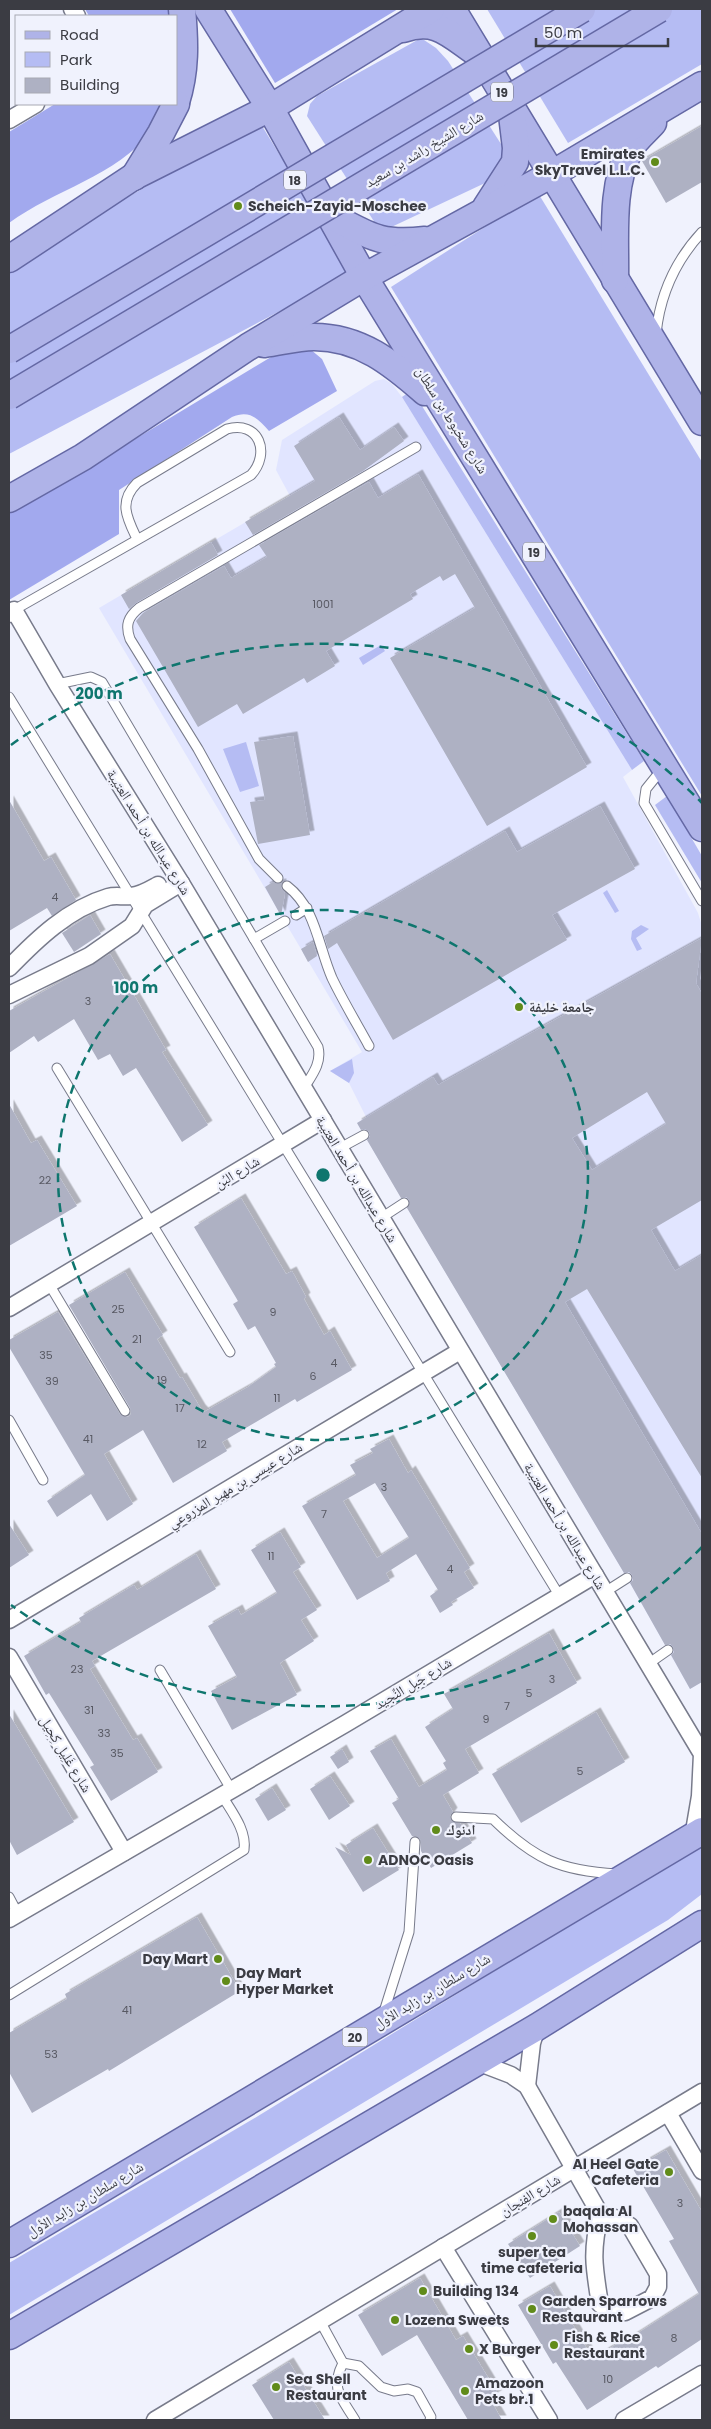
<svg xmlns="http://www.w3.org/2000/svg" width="711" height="2429" font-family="Poppins,'Noto Naskh Arabic',sans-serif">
<defs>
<filter id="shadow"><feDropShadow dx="4.5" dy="-4.5" stdDeviation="0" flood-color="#0004"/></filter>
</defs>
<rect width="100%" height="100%" fill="#f0f2fd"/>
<!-- built -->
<polygon fill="#e1e5ff" points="384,379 392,384 402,397 632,770 623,777 698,913 702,926 702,1682 690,1689 627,1578 357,1123 366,1117 349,1083 330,1071 362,1052 99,608 290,496 276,470 282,440 375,381"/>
<!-- green -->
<g fill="#b5bcf3">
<polygon points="487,9 702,9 702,64 568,143"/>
<polygon points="421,38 436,48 448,61 501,144 508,160 500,176 385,230 375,223 307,116 310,104 317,96"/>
<polygon points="259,121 352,273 9,454 9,272 109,208"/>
<polygon points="538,193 702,462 702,796 391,287"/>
<polygon points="412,390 644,761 632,770 402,397"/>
<polygon points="381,645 385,651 363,665 359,658"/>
<polygon points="246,742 259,786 240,792 223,749"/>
<polygon points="667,796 702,856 702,883 655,805"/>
<polygon points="607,890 619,911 615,913 603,893"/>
<polygon points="641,925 649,929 636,938 642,949 637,951 631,939 632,931"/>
<polygon points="352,1059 354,1073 349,1083 330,1071"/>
<polygon points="702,1844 702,1894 668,1920 9,2315 9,2263 253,2119"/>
</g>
<!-- forest -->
<g fill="#a2a9ee">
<polygon points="85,9 171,9 173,16 89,16"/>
<polygon points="230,9 398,9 275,83"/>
<path d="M55 104H167C162 113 158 123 152 131 116 176 54 190 9 223V132Z"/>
<path d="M310 349 322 359 337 391 269 431C258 419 250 409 232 417L119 490V534L9 600V511L69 479 281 351Z"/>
</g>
<!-- building -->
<g fill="#aeb1c3" fill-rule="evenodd" filter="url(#shadow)">
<polygon points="702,126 702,182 666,203 642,161"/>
<polygon points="339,417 360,450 394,427 404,441 363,471 253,535 245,522 315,481 294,446"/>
<polygon points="418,474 587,767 487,826 390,658 475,608 455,574 443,581 440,576 410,594 413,599 326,651 335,666 307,683 304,678 243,714 237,704 198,727 136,621 143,613 224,566 231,578 267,557 259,545 369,482 378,498"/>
<polygon points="211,542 218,555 136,603 129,609 121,595"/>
<polygon points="293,736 310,835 258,844 250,802 265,800 254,742"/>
<polygon points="9,800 44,861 51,857 76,900 52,916 47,908 9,931"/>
<polygon points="600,806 635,869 552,915 567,940 393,1040 337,943 328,949 324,936 505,831 517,852"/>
<polygon points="273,882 277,884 282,883 281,888 285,893 281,916 265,887"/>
<polygon points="90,915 101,934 74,952 62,933"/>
<path d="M702 938 696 983 702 994V1200L651 1230 675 1271 702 1255V1478L587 1289 565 1302 702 1534V1682L690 1689 671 1655 674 1652 673 1647 670 1644 665 1645 630 1583 633 1580 632 1575 629 1572 624 1573 407 1208 409 1200 406 1197 401 1198 367 1140 370 1136 369 1132 365 1129 361 1130 357 1123 433 1077 438 1085ZM647 1092 666 1124 592 1170 572 1138Z"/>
<polygon points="313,942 317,956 308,962 301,949"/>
<polygon points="110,954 166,1050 162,1052 208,1125 182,1142 136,1068 123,1076 110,1054 98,1060 74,1019 38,1042 34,1036 9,1053 9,1011"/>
<polygon points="9,1104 31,1143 37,1140 77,1206 9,1246"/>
<polygon points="241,1198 286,1274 292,1271 306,1297 304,1299 324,1335 330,1331 352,1370 297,1402 295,1399 222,1442 227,1451 173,1483 143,1430 104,1454 133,1504 107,1521 91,1494 57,1517 47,1501 85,1475 9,1347 9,1340 58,1312 120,1414 128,1417 131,1414 130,1408 69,1305 125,1272 163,1335 157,1339 180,1378 182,1377 201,1409 204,1412 248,1387 276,1367 274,1364 276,1363 255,1326 248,1330 233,1304 238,1301 194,1227"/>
<path d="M389 1439 408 1473 411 1470 470 1568 464 1572 474 1588 451 1602 453 1605 440 1613 430 1596 438 1590 416 1554 386 1573 390 1581 357 1600 302 1506 356 1475 350 1465 373 1453 370 1449ZM375 1483 409 1538 377 1558 343 1501Z"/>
<polygon points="9,1524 29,1555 9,1568"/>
<polygon points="280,1532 301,1567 293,1572 317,1610 301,1620 314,1641 280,1663 297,1695 232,1730 211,1691 237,1677 208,1626 238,1609 241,1615 277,1593 251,1550"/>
<polygon points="196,1554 216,1589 92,1661 95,1666 90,1669 133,1740 137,1738 158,1772 111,1801 90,1767 94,1765 49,1693 46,1695 24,1656 81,1622 79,1618 134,1585 137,1590"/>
<polygon points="549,1633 577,1683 465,1749 479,1773 443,1795 453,1812 450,1816 451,1820 460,1823 472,1843 431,1868 421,1851 420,1839 412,1836 392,1803 399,1799 370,1751 391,1739 419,1787 447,1770 443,1763 446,1761 425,1727 453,1709 444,1694"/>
<polygon points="596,1712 625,1762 521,1823 492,1774"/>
<polygon points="9,1714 74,1822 17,1855 9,1840"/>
<polygon points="342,1749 349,1762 338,1769 330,1757"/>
<polygon points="330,1776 350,1806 329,1820 310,1789"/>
<polygon points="272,1788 286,1810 268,1821 255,1799"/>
<polygon points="373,1828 399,1870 363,1892 335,1847 351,1855 346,1845"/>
<polygon points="197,1917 240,1991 109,2071 108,2069 32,2113 9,2072 9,2033 67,1999 65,1994"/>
<polygon points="666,2150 702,2212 702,2339 658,2368 656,2366 587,2410 556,2362 553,2364 518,2305 550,2286 593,2359 623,2340 624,2342 699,2294 669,2241 674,2239 633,2169"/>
<polygon points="559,2212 580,2246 530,2278 508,2244"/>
<polygon points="420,2278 456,2340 463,2336 498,2394 490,2399 502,2420 468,2420 417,2335 382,2356 358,2315"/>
<polygon points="289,2362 325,2420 274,2420 252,2385"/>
</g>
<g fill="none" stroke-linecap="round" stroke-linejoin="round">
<defs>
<g id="service">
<path d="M656 334C660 295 675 261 702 232"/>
<path d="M14 610 251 475C271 453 259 420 227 429L137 483C118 502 127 518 137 539"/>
<path d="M57 684 91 677 102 682 318 1047C322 1063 312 1075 304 1088"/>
<polyline points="9,697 559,1595"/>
<polyline points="663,768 646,789 644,803 702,901"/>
<path d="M278 878 259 859 198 749 130 639C125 625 128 617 139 608L416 447"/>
<path d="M287 886C316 908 318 946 332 978 343 1001 357 1024 369 1046"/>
<polyline points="296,915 307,908"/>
<polyline points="254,939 285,921"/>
<polyline points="57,1068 230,1352"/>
<polyline points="340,1148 364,1135"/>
<polyline points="381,1218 404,1203"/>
<polyline points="49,1284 125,1411"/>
<polyline points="9,1420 43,1480"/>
<polyline points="605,1592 627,1578"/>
<polyline points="648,1664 668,1650"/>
<polyline points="160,1670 231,1789"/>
<path d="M456 1817 493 1819C534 1859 560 1871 617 1874"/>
<polyline points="9,1897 18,1914"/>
<path d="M9 1995 244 1850C247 1830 231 1811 221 1794"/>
<polyline points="383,2015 409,1932 415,1842"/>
<polyline points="320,2321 343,2363"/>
<polyline points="343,2363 359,2366 381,2387 394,2391 408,2389 417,2392 431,2417 430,2420"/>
<path d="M343 2363C330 2389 341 2397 355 2420"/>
</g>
<g id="minor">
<polyline points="72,9 77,16"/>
<polyline points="9,120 36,104"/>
<polyline points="9,614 14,610 57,684 181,883 702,1754 700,1796 693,1837"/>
<path d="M9 968C37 939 68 909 108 897 115 895 123 897 131 896 141 895 149 890 158 885"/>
<polyline points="9,995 89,956 132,926 145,905 181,883"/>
<polyline points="9,1308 323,1120"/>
<polyline points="9,1620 460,1351"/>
<polyline points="9,1657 124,1852"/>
<polyline points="9,1919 345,1724 595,1575"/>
<path d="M477 2062 511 2075 527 2086 600 2214C591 2252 594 2267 600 2304L612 2313 625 2312 652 2298 658 2287V2274L630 2226 618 2219 600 2214"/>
<polyline points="527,2086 532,2043 537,2027"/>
<polyline points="668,2113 702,2171"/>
<polyline points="443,2247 549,2420"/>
<polyline points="155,2420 702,2092"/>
<polyline points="624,2420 702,2374"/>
</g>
<g id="primary">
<polyline points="208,9 270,108 364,277 702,828"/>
<polyline points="452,9 702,422"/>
<path d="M403 29C435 18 448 33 474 51"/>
<path d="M176 102C186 71 185 42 182 9"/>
<polyline points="134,177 161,133 176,104"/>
<polyline points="486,207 515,162 516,148 512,115"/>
<path d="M331 216C370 236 379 245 425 240"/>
<polyline points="9,259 133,177 270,108 431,9"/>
<path d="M615 280C616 238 610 188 630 149 635 140 646 131 653 123"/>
<path d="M264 344C280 342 297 337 314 337 360 337 392 363 425 392"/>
<polyline points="9,499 83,457 248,347 364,277 552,174 702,85"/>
<polyline points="9,2244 702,1831"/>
<polyline points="9,2336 537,2027 702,1924"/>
</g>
</defs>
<!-- service casing -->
<use href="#service" stroke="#787b8b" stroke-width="11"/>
<!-- minor casing -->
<use href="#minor" stroke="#787b8b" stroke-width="19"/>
<!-- primary casing -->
<use href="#primary" stroke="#6468a4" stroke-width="29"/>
<!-- service -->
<use href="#service" stroke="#fff" stroke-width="9"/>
<!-- minor -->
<use href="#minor" stroke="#fff" stroke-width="16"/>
<!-- primary -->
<use href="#primary" stroke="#afb3e8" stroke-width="26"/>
<defs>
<g id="primary-bridge">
<polyline points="9,350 582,9"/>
<polyline points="9,396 659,9"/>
</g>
</defs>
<!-- primary-bridge casing -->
<use href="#primary-bridge" stroke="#6468a4" stroke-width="29" stroke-linecap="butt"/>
<!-- primary-bridge -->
<use href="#primary-bridge" stroke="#afb3e8" stroke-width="26"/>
</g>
<!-- distance rings -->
<g fill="none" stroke="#0f766e" stroke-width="2.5" stroke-dasharray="9 6">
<circle cx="323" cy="1175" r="265"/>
<path d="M702 1547A531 531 0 0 1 11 1605M11 745A531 531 0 0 1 702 803"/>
</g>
<!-- markers -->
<g fill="#618b1a" stroke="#f0f2fd" stroke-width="2">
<circle cx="655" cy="162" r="5"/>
<circle cx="238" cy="206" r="5"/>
<circle cx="519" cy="1007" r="5"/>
<circle cx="436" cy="1830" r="5"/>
<circle cx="368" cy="1860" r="5"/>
<circle cx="218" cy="1959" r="5"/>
<circle cx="226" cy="1981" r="5"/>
<circle cx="669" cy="2172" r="5"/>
<circle cx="553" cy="2219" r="5"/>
<circle cx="532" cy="2236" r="5"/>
<circle cx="423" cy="2291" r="5"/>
<circle cx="532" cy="2309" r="5"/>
<circle cx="395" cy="2320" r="5"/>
<circle cx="554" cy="2345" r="5"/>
<circle cx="469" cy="2349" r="5"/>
<circle cx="276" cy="2387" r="5"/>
<circle cx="465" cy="2391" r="5"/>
</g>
<g text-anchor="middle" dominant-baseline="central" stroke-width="4.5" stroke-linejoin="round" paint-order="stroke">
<!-- number labels -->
<g font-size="11" fill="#585963">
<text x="323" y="604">1001</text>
<text x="55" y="897">4</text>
<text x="88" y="1001">3</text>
<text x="45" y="1180">22</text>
<text x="118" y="1309">25</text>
<text x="273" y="1312">9</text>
<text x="137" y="1339">21</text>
<text x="46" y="1355">35</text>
<text x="334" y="1363">4</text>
<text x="313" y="1376">6</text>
<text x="162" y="1380">19</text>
<text x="52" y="1381">39</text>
<text x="277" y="1398">11</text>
<text x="180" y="1408">17</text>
<text x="88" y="1439">41</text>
<text x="202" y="1444">12</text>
<text x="384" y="1487">3</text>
<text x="324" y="1514">7</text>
<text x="271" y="1556">11</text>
<text x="450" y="1569">4</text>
<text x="77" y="1669">23</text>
<text x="552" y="1679">3</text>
<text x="529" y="1693">5</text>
<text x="507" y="1706">7</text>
<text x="89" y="1710">31</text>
<text x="486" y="1719">9</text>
<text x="104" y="1733">33</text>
<text x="117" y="1753">35</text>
<text x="580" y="1771">5</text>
<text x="127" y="2010">41</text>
<text x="51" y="2054">53</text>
<text x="680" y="2203">3</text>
<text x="674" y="2338">8</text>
<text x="608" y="2379">10</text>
</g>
<!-- shield labels -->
<g fill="#f0f2fd" stroke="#71737b" stroke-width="1">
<rect x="491" y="82.5" width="22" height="19" rx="4"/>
<rect x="284" y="170.5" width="22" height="19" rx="4"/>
<rect x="523" y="542.5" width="22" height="19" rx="4"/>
<rect x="342.5" y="2027.5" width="25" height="19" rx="4"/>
</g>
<g font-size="12" font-weight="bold" fill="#3b3c43">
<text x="502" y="92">19</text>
<text x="295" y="180">18</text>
<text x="534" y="552">19</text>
<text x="355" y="2037">20</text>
</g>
<!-- street labels -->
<g font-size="14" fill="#3b3c43" stroke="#f0f2fd">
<text transform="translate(424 149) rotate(-31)">شارع الشيخ راشد بن سعيد</text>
<text transform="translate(452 420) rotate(58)">شارع شخبوط بن سلطان</text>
<text transform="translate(149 832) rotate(58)">شارع عبدالله بن أحمد العتيبة</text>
<text transform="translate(237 1172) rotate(-31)">شارع البُن</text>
<text transform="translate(357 1179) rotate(59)">شارع عبدالله بن أحمد العتيبة</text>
<text transform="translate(235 1485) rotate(-31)">شارع عيسى بن مهير المزروعي</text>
<text transform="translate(565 1526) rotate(59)">شارع عبدالله بن أحمد العتيبة</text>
<text transform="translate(413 1683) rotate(-31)">شارع جَبل النِّجيد</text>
<text transform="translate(66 1754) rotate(59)">شارع غَلِيل كِحِيل</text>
<text transform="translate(432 1991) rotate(-31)">شارع سلطان بن زايد الأول</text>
<text transform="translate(530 2195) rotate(-31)">شارع الفِنجان</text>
<text transform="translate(85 2199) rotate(-31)">شارع سلطان بن زايد الأول</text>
</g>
<!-- poi labels -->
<g font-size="14" font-weight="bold" fill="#3b3c43" stroke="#f0f2fd" text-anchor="start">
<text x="645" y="154" text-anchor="end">Emirates<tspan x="645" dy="16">SkyTravel L.L.C.</tspan></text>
<text x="248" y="206">Scheich-Zayid-Moschee</text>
<text x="529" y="1007">جامعة خليفة</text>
<text x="446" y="1830">ادنوك</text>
<text x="378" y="1860">ADNOC Oasis</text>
<text x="208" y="1959" text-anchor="end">Day Mart</text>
<text x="236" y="1973">Day Mart<tspan x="236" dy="16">Hyper Market</tspan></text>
<text x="659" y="2164" text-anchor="end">Al Heel Gate<tspan x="659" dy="16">Cafeteria</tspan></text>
<text x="563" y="2211">baqala Al<tspan x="563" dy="16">Mohassan</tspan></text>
<text x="532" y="2252" text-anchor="middle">super tea<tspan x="532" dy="16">time cafeteria</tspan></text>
<text x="433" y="2291">Building 134</text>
<text x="542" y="2301">Garden Sparrows<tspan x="542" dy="16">Restaurant</tspan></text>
<text x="405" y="2320">Lozena Sweets</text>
<text x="564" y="2337">Fish &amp; Rice<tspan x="564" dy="16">Restaurant</tspan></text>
<text x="479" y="2349">X Burger</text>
<text x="286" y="2379">Sea Shell<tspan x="286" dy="16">Restaurant</tspan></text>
<text x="475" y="2383">Amazoon<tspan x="475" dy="16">Pets br.1</tspan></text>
</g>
</g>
<circle cx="323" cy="1175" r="8" fill="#0f766e" stroke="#f0f2fd" stroke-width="2.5"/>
<g font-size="15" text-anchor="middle" font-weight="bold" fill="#0f766e" stroke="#f0f2fd" stroke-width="4.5" stroke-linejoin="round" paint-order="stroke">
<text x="99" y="699">200 m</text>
<text x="136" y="993">100 m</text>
</g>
<!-- border -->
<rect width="711" height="2429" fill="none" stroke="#3b3c43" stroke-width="20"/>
<!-- legend -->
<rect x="15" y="15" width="162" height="90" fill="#f0f2fd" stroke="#a8a9b3"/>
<rect x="25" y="31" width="25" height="8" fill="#afb3e8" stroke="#a8a9b3"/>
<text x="60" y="40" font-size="15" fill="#3b3c43">Road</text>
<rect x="25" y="52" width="25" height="15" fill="#b5bcf3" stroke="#a8a9b3"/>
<text x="60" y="65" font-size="15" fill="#3b3c43">Park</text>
<rect x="25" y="78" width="25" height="15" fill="#aeb1c3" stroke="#a8a9b3"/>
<text x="60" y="90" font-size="15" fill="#3b3c43">Building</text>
<!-- scale -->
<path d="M536 38v8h132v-8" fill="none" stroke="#3b3c43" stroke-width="2.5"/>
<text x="544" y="38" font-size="15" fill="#3b3c43" stroke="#f0f2fd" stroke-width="4" paint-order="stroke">50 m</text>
</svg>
